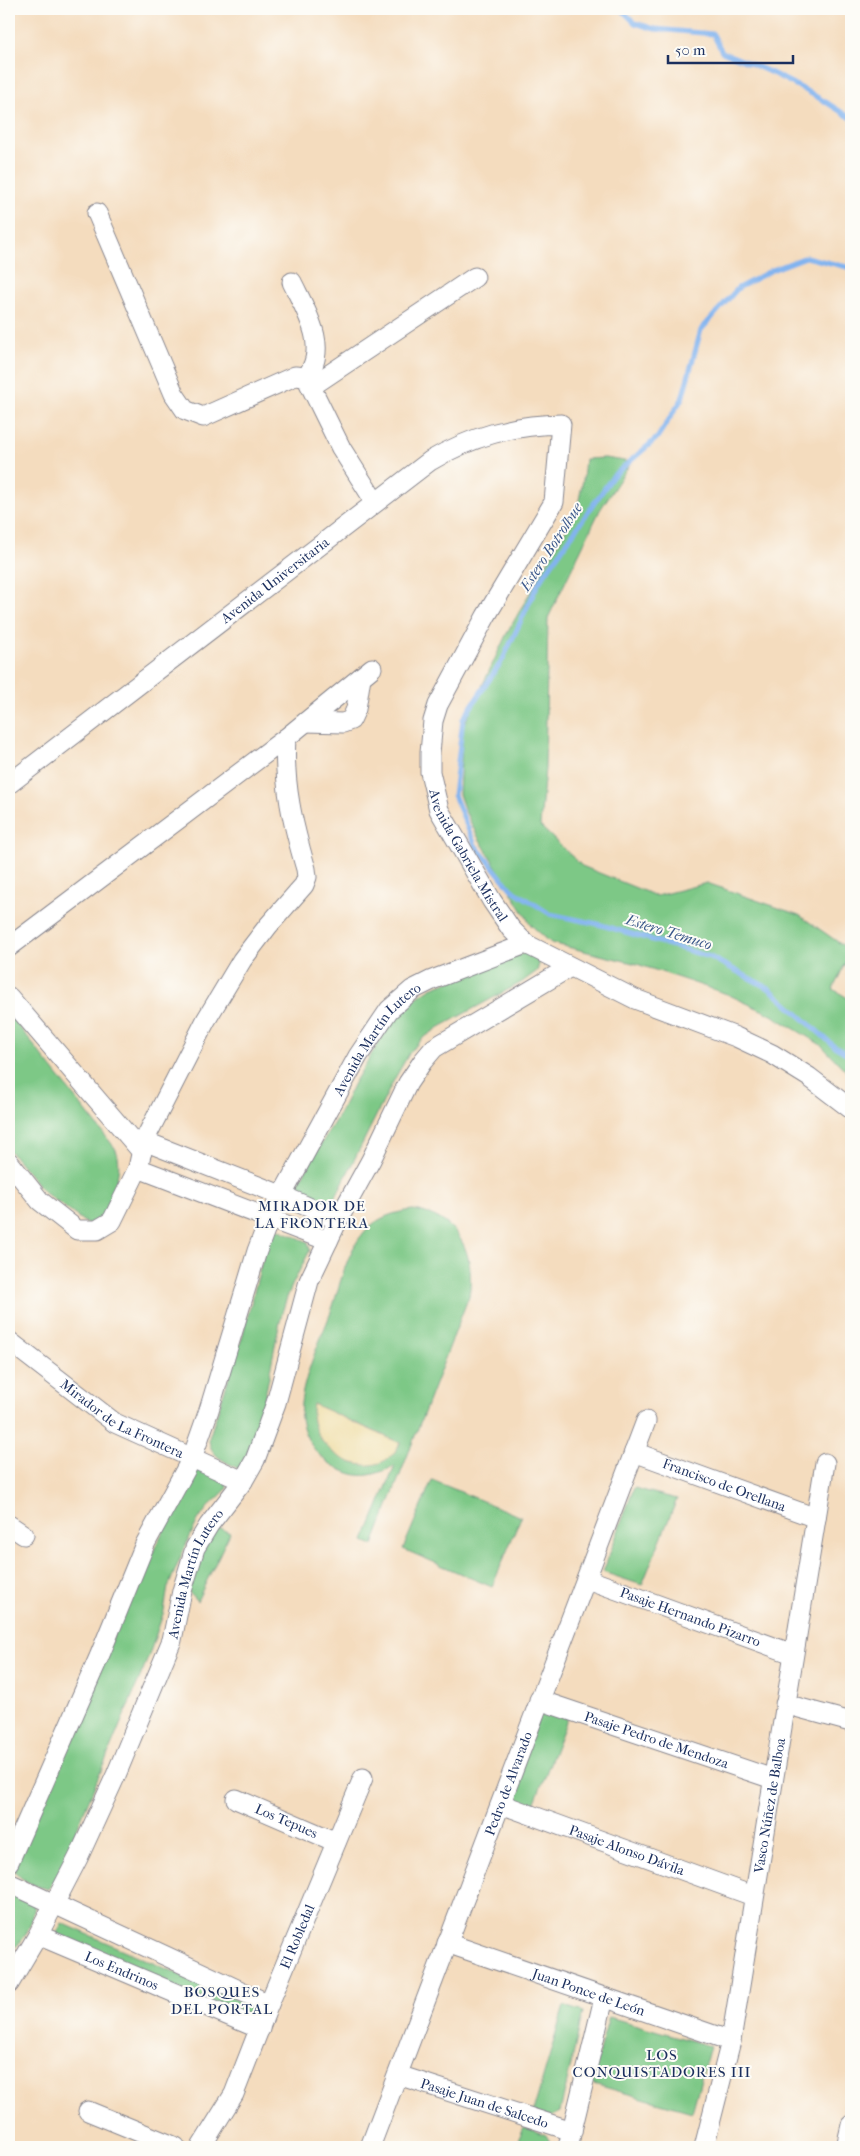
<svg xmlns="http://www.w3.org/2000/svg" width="860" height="2156" font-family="'IM FELL French Canon',serif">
<rect width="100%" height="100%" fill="#fdfcf7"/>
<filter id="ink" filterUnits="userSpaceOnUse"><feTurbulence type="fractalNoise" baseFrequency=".02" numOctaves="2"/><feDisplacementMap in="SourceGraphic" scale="10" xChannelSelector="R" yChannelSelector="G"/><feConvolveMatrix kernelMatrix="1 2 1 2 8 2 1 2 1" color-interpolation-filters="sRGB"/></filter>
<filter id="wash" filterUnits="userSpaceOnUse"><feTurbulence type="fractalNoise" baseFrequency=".0096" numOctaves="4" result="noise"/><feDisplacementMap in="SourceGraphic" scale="20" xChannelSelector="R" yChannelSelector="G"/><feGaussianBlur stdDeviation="1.12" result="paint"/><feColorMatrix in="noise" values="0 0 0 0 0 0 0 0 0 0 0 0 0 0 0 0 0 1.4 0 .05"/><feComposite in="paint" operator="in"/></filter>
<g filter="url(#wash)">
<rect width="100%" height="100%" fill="#f4dcbe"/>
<!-- green -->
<g fill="#7dc886" stroke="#4c7c72" fill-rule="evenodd">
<polygon points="605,458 631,462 600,510 548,618 545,768 540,826 582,866 656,896 707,883 799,915 851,951 833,989 851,1000 851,1076 821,1045 770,1014 727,994 637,964 551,943 531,925 477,835 465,811 459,794 463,727 506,635 577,510 583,480 585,459"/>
<polygon points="527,952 540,961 537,971 522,982 438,1028 422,1039 410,1052 395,1078 331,1206 329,1208 299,1198 296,1187 339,1114 354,1083 395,1016 407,1004 431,988"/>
<path d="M9 1014 115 1148C126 1169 110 1197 103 1217L87 1224 44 1192 9 1150Z"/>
<path d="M413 1210C459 1217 476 1254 469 1296L373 1545 364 1541 395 1466C370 1477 359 1480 334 1466 316 1456 304 1438 301 1418 297 1389 321 1339 331 1312 340 1286 346 1252 365 1231 378 1217 395 1212 413 1210ZM313 1404 400 1443C393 1462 368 1468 350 1462Z"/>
<path d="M276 1228 308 1242 310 1250C301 1268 290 1287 284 1306 269 1360 267 1420 239 1469 225 1461 209 1456 209 1438L242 1338 267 1242Z"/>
<path d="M199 1469 225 1482 227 1486 226 1490 208 1507 198 1520 184 1549 168 1587 164 1611 148 1658 56 1879 48 1889C37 1887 21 1881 15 1871V1867L116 1630 185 1485 195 1471Z"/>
<polygon points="432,1480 521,1517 492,1587 403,1549"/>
<polygon points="634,1488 677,1499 642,1585 603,1572"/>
<polygon points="217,1527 230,1533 197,1601 187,1590 195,1561"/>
<polygon points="543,1707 568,1717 531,1812 506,1802"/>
<path d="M9 1894 16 1895 34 1904C36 1917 23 1947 9 1950Z"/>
<polygon points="62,1923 251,2006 246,2018 56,1935"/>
<polygon points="564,2006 583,2012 560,2112 550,2117 533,2112"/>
<polygon points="609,2017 710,2046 692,2112 590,2083"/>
<polygon points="524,2127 546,2135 550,2142 548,2147 515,2147"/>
</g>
<!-- sand -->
<path fill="#eeda9e" stroke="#84847e" d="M313 1404 400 1443C378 1492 303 1451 313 1404Z"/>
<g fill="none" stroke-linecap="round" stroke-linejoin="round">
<!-- stream -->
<g stroke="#82b4ef" stroke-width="5">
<path d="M621 9 635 23 655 29 713 34 722 52C768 69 810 91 851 118"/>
<polyline points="851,268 806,257 772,270 738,288 701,330 682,399 657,438 613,476 538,584 503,659 463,719 454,795 475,845 511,889 550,914 598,924 710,957 770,989 834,1046 851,1056"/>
</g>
</g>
</g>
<g filter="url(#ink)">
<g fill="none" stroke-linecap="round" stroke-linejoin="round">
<defs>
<g id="minor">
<polyline points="97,213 174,394 185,410 203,417 295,376 306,377 341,448 375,502"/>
<path d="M292 282C306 311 330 348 306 377"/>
<polyline points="312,386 475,277"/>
<polyline points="306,722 343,723 351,720 356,709 361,677"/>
<path id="s1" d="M9 784 430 461C472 436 513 425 561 424L554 502 486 616 438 705 433 721 430 753V772L439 810 492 901 511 929 526 944 635 999 736 1037 772 1054 809 1077 851 1109"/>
<polyline points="9,947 286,738"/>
<polyline points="9,997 142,1152"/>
<polyline points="144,1141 281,1195 338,1220"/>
<path d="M9 1162 40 1201 77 1230H97L112 1221 138 1168 144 1141 206 1020 242 960 268 926 304 885 307 877 306 869C293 825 283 784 286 738L372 668"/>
<polyline points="138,1168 328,1241"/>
<path id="s2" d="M9 1341 115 1423 243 1481"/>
<path id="s3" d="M634 1452 816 1518"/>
<polyline points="9,1525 24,1535"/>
<path id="s4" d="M587 1579 793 1654"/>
<path id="s5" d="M539 1700 773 1779"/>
<polyline points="785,1704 851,1722"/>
<path id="s6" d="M236 1799 336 1842"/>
<path id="s7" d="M501 1804 753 1896"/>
<path id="s8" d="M9 1862 99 1657 145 1544 192 1458 209 1410 257 1251 270 1217 358 1056 389 1010 412 990 432 980 526 944"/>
<polyline points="9,1883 269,2004"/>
<path id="s9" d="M38 1935 260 2029"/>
<path id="s10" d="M447 1943 731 2041"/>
<path id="s11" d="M9 1984 38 1935 78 1858 116 1775 172 1640 182 1591 195 1548 209 1525 243 1481 255 1460 276 1403 309 1281 338 1220 371 1160 408 1083 423 1061 434 1048 570 967"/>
<path id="s12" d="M398 2075 572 2131"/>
<polyline points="88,2111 176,2147"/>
<path id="s13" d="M201 2147 234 2094 269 2004 363 1778"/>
<path id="s14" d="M370 2147 646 1421"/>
<polyline points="568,2147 604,1998"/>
<path id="s15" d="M704 2147 731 2041 825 1463"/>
<polyline points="846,2147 851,2125"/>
</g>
</defs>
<!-- minor casing -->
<use href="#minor" stroke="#88868e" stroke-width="21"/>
<!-- minor -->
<use href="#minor" stroke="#fff" stroke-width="19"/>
</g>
</g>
<g text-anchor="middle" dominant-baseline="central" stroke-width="4" stroke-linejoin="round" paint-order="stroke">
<!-- street labels -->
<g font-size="14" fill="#1b2f5e" stroke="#fdfcf7">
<text stroke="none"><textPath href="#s1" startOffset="335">Avenida Universitaria</textPath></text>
<text stroke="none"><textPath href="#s1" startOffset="1141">Avenida Gabriela Mistral</textPath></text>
<text stroke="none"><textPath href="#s8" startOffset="906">Avenida Martín Lutero</textPath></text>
<text stroke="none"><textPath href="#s2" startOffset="138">Mirador de La Frontera</textPath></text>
<text stroke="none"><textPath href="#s3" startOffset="96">Francisco de Orellana</textPath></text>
<text stroke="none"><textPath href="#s11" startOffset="452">Avenida Martín Lutero</textPath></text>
<text stroke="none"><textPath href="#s4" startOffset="110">Pasaje Hernando Pizarro</textPath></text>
<text stroke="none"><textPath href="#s5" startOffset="124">Pasaje Pedro de Mendoza</textPath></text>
<text stroke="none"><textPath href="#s14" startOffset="389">Pedro de Alvarado</textPath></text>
<text stroke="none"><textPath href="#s15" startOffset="348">Vasco Núñez de Balboa</textPath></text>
<text stroke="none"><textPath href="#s6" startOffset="55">Los Tepues</textPath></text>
<text stroke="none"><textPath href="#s7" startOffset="134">Pasaje Alonso Dávila</textPath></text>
<text stroke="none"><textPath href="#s13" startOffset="232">El Robledal</textPath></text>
<text stroke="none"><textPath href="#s9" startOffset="91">Los Endrinos</textPath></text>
<text stroke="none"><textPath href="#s10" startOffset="150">Juan Ponce de León</textPath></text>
<text stroke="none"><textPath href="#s12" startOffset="91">Pasaje Juan de Salcedo</textPath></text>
</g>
<!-- water labels -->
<g font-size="15" font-style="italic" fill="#3a578a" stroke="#fdfcf7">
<text transform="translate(551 547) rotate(-57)">Estero Botrolhue</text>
<text transform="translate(669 932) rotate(17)">Estero Temuco</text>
</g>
<!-- neighbourhood labels -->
<g font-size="15" letter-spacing="1" fill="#1b2f5e" stroke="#fdfcf7">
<text x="312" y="1206">MIRADOR DE<tspan x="312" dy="17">LA FRONTERA</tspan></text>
<text x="222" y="1992">BOSQUES<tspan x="222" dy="17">DEL PORTAL</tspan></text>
<text x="662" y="2055">LOS<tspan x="662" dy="17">CONQUISTADORES III</tspan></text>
</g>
</g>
<!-- margin -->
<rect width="860" height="2156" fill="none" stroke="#fdfcf7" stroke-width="30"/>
<!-- scale -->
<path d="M668 55v8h125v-8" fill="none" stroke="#1b2f5e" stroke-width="2.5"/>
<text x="675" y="55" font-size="15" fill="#1b2f5e" stroke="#fdfcf7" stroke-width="4" paint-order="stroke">50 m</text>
</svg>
